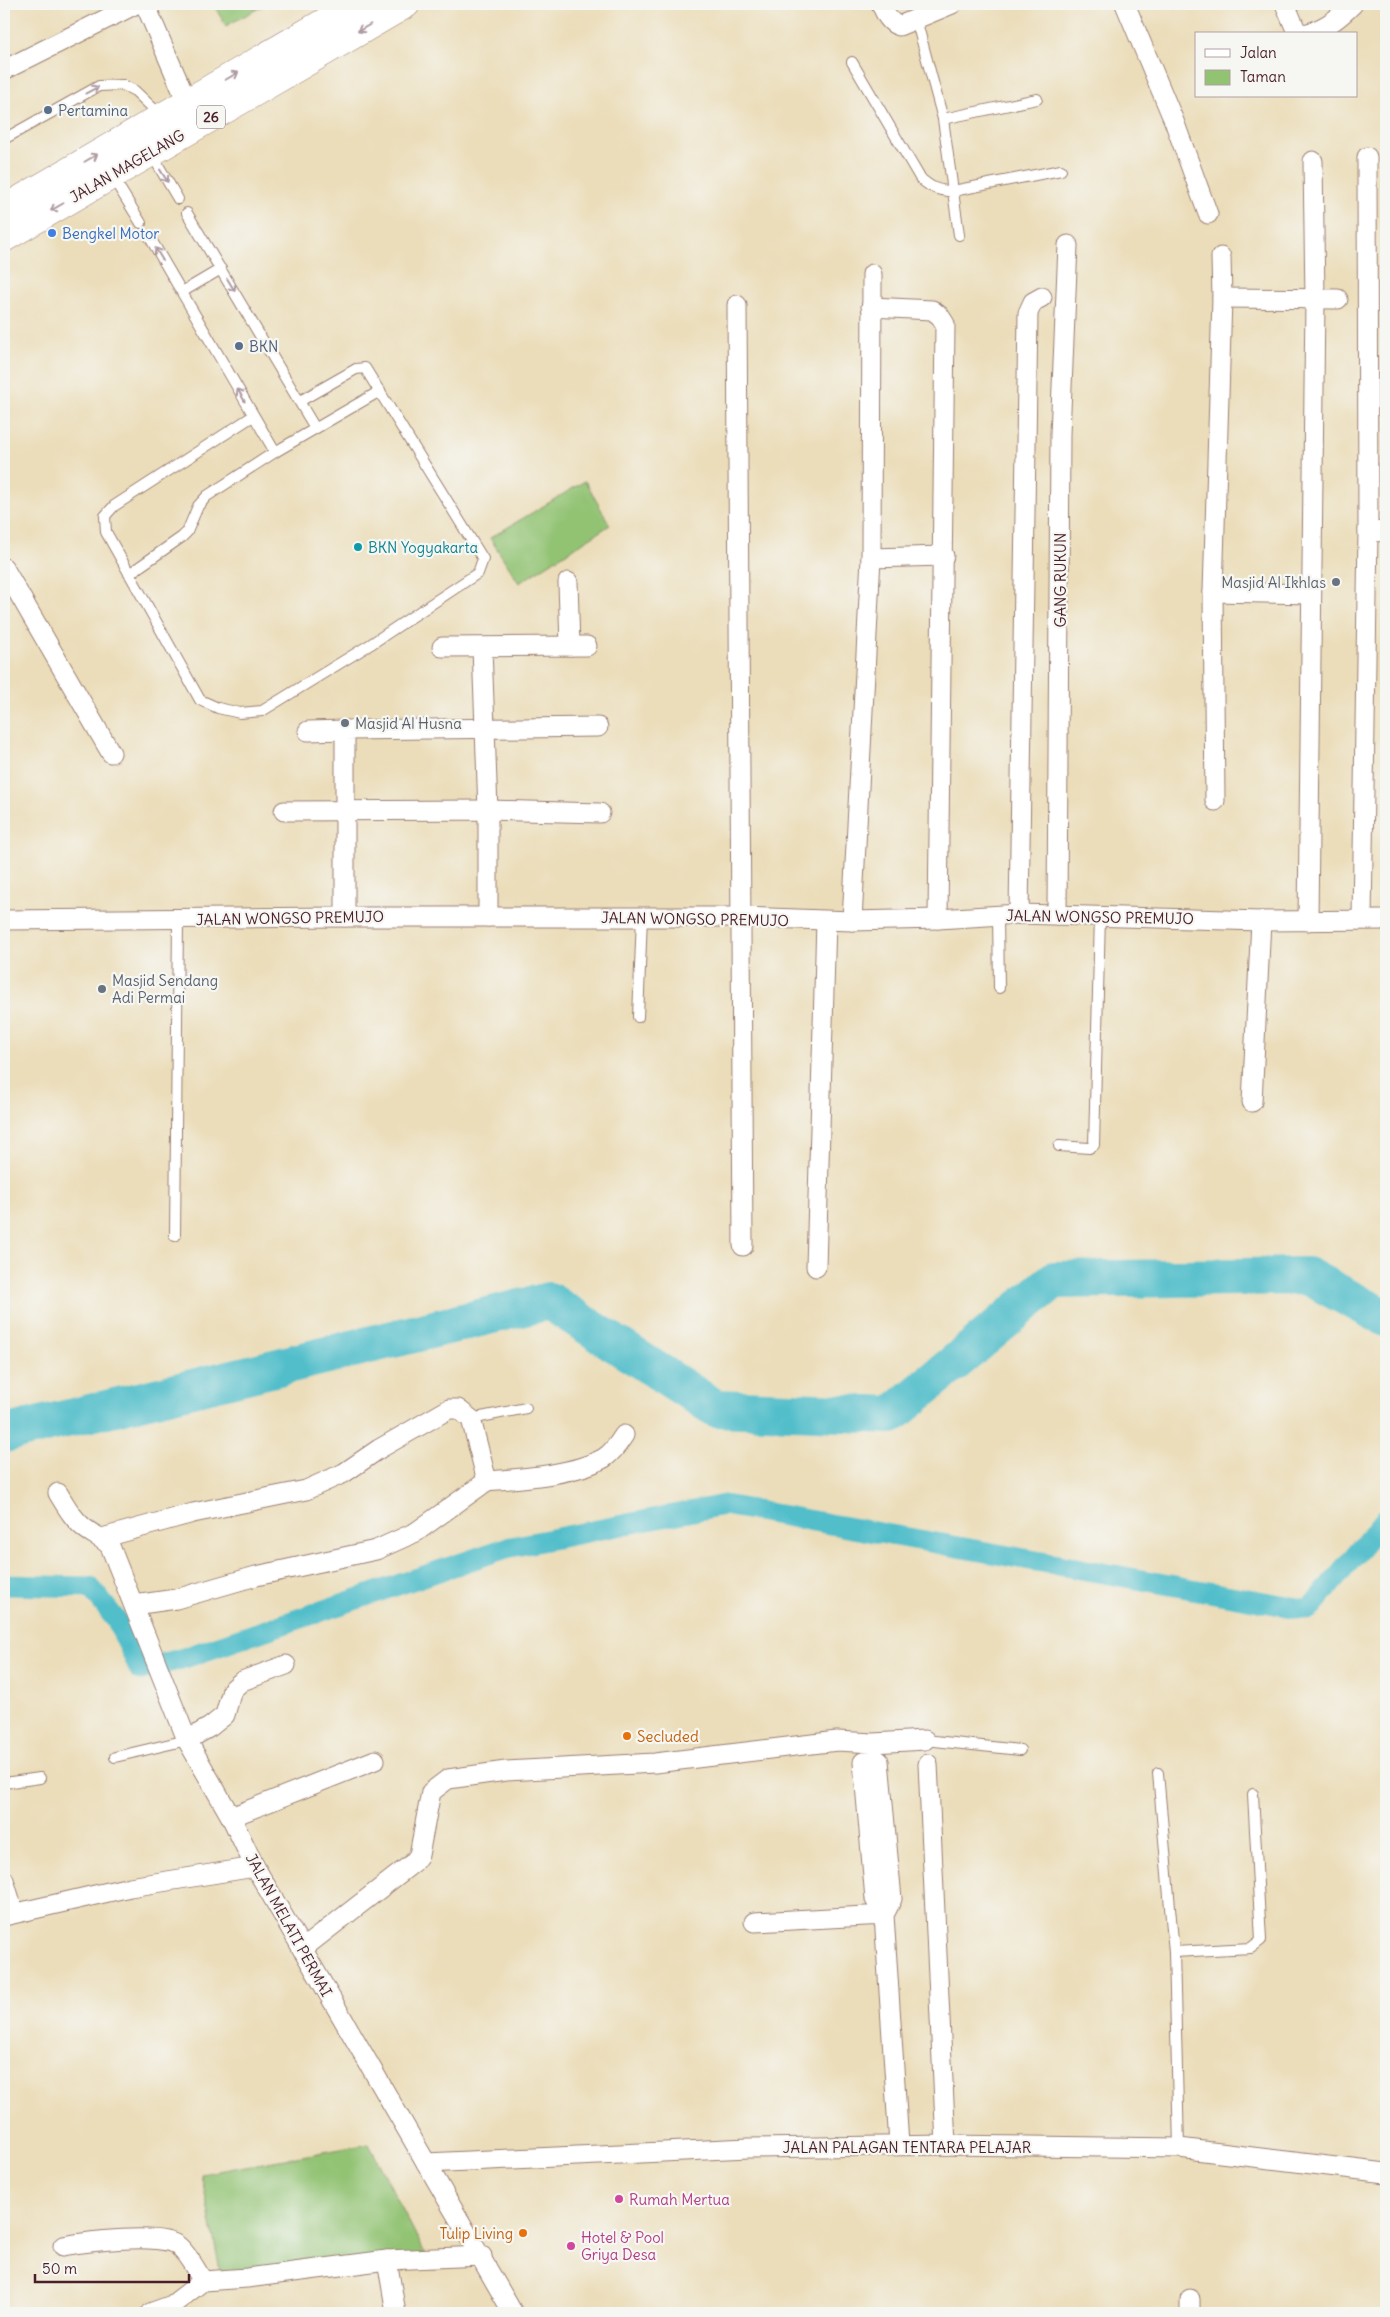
<svg xmlns="http://www.w3.org/2000/svg" width="1390" height="2317" font-family="Delius,sans-serif">
<rect width="100%" height="100%" fill="#f6f6f2"/>
<filter id="ink" filterUnits="userSpaceOnUse"><feTurbulence type="fractalNoise" baseFrequency=".02" numOctaves="2"/><feDisplacementMap in="SourceGraphic" scale="10" xChannelSelector="R" yChannelSelector="G"/><feConvolveMatrix kernelMatrix="1 2 1 2 8 2 1 2 1" color-interpolation-filters="sRGB"/></filter>
<filter id="wash" filterUnits="userSpaceOnUse"><feTurbulence type="fractalNoise" baseFrequency=".0096" numOctaves="4" result="noise"/><feDisplacementMap in="SourceGraphic" scale="20" xChannelSelector="R" yChannelSelector="G"/><feGaussianBlur stdDeviation="1.12" result="paint"/><feColorMatrix in="noise" values="0 0 0 0 0 0 0 0 0 0 0 0 0 0 0 0 0 1.4 0 .05"/><feComposite in="paint" operator="in"/></filter>
<g filter="url(#wash)">
<rect width="100%" height="100%" fill="#ebddb9"/>
<!-- green -->
<g fill="#92c373" stroke="#6e714f">
<polygon points="213,4 266,4 226,26"/>
<polygon points="585,481 610,525 519,583 490,538"/>
<polygon points="369,2144 426,2255 221,2275 201,2174"/>
</g>
<g fill="none" stroke-linecap="round" stroke-linejoin="round">
<!-- canal -->
<polyline stroke="#51beca" stroke-width="21" points="4,1585 90,1587 117,1621 140,1670 184,1658 506,1548 724,1505 1309,1610 1386,1518"/>
<!-- river -->
<polyline stroke="#51beca" stroke-width="38" points="4,1434 549,1301 715,1408 892,1415 1054,1280 1307,1276 1386,1318"/>
</g>
</g>
<g filter="url(#ink)">
<g fill="none" stroke-linecap="round" stroke-linejoin="round">
<defs>
<g id="lane">
<polyline points="916,19 943,119 959,235"/>
<path d="M852 62 920 178C931 188 938 191 953 191L1061 170"/>
<polyline points="943,119 1037,99"/>
<polyline points="4,139 99,86 123,85 135,91 160,115"/>
<polyline points="151,153 178,199"/>
<polyline points="112,176 141,223"/>
<polyline points="187,213 315,428"/>
<polyline points="149,236 275,452"/>
<polyline points="182,292 221,269"/>
<polyline points="253,416 114,506 105,516 106,532 200,700 218,708 240,713 262,711 371,644 478,573 483,559 365,368 356,369 300,401"/>
<polyline points="129,574 182,537 187,532 198,506 207,496 275,452 380,391"/>
<polyline points="998,915 999,988"/>
<polyline points="638,1017 642,917"/>
<polyline points="1059,1146 1089,1148 1094,1145 1100,916"/>
<polyline points="175,1236 178,919"/>
<polyline points="471,1419 526,1408"/>
<polyline points="925,1740 1020,1750"/>
<polyline points="115,1757 187,1740"/>
<polyline points="1158,1773 1174,1952 1179,2148"/>
<polyline points="4,1783 40,1778"/>
<polyline points="1174,1952 1251,1948 1261,1940 1253,1794"/>
</g>
<g id="street">
<polyline points="145,4 187,102"/>
<path d="M881 4C885 13 889 23 899 26L952 4"/>
<polyline points="1125,4 1174,121 1208,214"/>
<path d="M1285 4 1296 30 1303 34C1323 31 1339 18 1353 4"/>
<polyline points="4,70 136,4"/>
<polyline points="1222,298 1338,299"/>
<polyline points="737,305 743,1246"/>
<polyline points="871,307 932,310 940,316 945,324 938,919"/>
<polyline points="1368,531 1386,532"/>
<polyline points="871,558 944,556"/>
<polyline points="4,568 111,753"/>
<polyline points="568,582 570,646"/>
<polyline points="1213,592 1311,594"/>
<polyline points="442,647 587,646"/>
<polyline points="482,648 488,810 488,917"/>
<polyline points="308,731 345,730"/>
<polyline points="1215,801 1213,592 1222,298 1221,257"/>
<polyline points="284,811 488,810 600,813"/>
<polyline points="1019,914 1028,313 1033,302 1042,297"/>
<polyline points="1057,915 1060,434 1068,245"/>
<polyline points="345,917 345,730 598,727"/>
<polyline points="1362,919 1368,531 1367,157"/>
<polyline points="4,920 345,917 742,917 852,921 938,919 1019,914 1261,921 1386,920"/>
<polyline points="852,921 871,558 872,274"/>
<polyline points="1308,921 1315,299 1313,161"/>
<polyline points="1252,1102 1261,921"/>
<polyline points="816,1267 826,921"/>
<path d="M487 1481C523 1478 573 1475 604 1458 612 1453 619 1443 624 1435"/>
<path d="M58 1493C66 1506 74 1521 87 1530 95 1536 103 1538 110 1546L187 1740 231 1817 255 1867 513 2313"/>
<polyline points="102,1538 193,1513 306,1490 344,1473 379,1449 449,1409 458,1409 471,1419 487,1481 416,1532 376,1550 256,1576 176,1599 134,1605"/>
<polyline points="187,1740 210,1727 225,1715 232,1690 242,1681 286,1665"/>
<polyline points="928,1764 946,2145"/>
<polyline points="231,1817 375,1760"/>
<polyline points="4,1880 14,1913"/>
<polyline points="4,1916 130,1887 255,1867"/>
<polyline points="754,1922 884,1915 875,1899 863,1762 879,1761 892,1899 884,1915 899,2145"/>
<polyline points="302,1949 413,1863 419,1855 431,1792 448,1779 506,1771 655,1763 837,1741 873,1743 925,1740"/>
<polyline points="426,2163 748,2148 946,2145 1179,2148 1386,2173"/>
<path d="M63 2246C85 2242 163 2232 178 2246 188 2254 196 2270 203 2281"/>
<polyline points="387,2260 396,2313"/>
<polyline points="1190,2299 1190,2313"/>
<polyline points="150,2313 172,2305 203,2281 247,2278 387,2260 482,2256"/>
</g>
<g id="highway">
<polyline points="4,209 356,4"/>
<polyline points="4,238 406,4"/>
</g>
</defs>
<!-- lane casing -->
<use href="#lane" stroke="#9a7e72" stroke-width="12"/>
<!-- street casing -->
<use href="#street" stroke="#9a7e72" stroke-width="21"/>
<!-- highway casing -->
<use href="#highway" stroke="#9a7e72" stroke-width="29"/>
<!-- lane -->
<use href="#lane" stroke="#fff" stroke-width="10"/>
<!-- street -->
<use href="#street" stroke="#fff" stroke-width="19"/>
<!-- highway -->
<use href="#highway" stroke="#fff" stroke-width="28"/>
</g>
<!-- one-way arrows -->
<defs><path id="oneway-shaft" d="M-6 0H5M1.5-3L5.5 0L1.5 3" fill="none" stroke-width="1.6" stroke-linecap="round" stroke-linejoin="round" transform="scale(1.25)"/></defs>
<g stroke="#ae9aa0">
<use href="#oneway-shaft" transform="translate(364 28) rotate(150)"/>
<use href="#oneway-shaft" transform="translate(232 76) rotate(-30)"/>
<use href="#oneway-shaft" transform="translate(92 90) rotate(-28)"/>
<use href="#oneway-shaft" transform="translate(91 158) rotate(-30)"/>
<use href="#oneway-shaft" transform="translate(164 176) rotate(58)"/>
<use href="#oneway-shaft" transform="translate(57 207) rotate(150)"/>
<use href="#oneway-shaft" transform="translate(159 254) rotate(-121)"/>
<use href="#oneway-shaft" transform="translate(231 285) rotate(59)"/>
<use href="#oneway-shaft" transform="translate(241 395) rotate(-120)"/>
</g>
</g>
<!-- markers -->
<g fill="#5c6f8a" stroke="#f6f6f2" stroke-width="2">
<circle cx="48" cy="110" r="5"/>
<circle cx="239" cy="346" r="5"/>
</g>
<circle fill="#3f7fe0" stroke="#f6f6f2" stroke-width="2" cx="52" cy="233" r="5"/>
<circle fill="#0f9aa8" stroke="#f6f6f2" stroke-width="2" cx="358" cy="547" r="5"/>
<g fill="#6b7280" stroke="#f6f6f2" stroke-width="2">
<circle cx="1336" cy="582" r="5"/>
<circle cx="345" cy="723" r="5"/>
<circle cx="102" cy="989" r="5"/>
</g>
<g fill="#e8710a" stroke="#f6f6f2" stroke-width="2">
<circle cx="627" cy="1736" r="5"/>
<circle cx="523" cy="2233" r="5"/>
</g>
<g fill="#d1479c" stroke="#f6f6f2" stroke-width="2">
<circle cx="619" cy="2199" r="5"/>
<circle cx="571" cy="2246" r="5"/>
</g>
<g text-anchor="middle" dominant-baseline="central" stroke-width="4.5" stroke-linejoin="round" paint-order="stroke">
<!-- shield labels -->
<rect fill="#f6f6f2" stroke="#7e6067" stroke-width="1" x="197" y="105.5" width="28" height="23" rx="4"/>
<g font-size="14" font-weight="bold" fill="#4a1f2b">
<text x="211" y="117">26</text>
</g>
<!-- service labels -->
<g font-size="15" fill="#4e5e75" stroke="#f6f6f2" text-anchor="start">
<text x="58" y="110">Pertamina</text>
<text x="249" y="346">BKN</text>
</g>
<!-- street labels -->
<g font-size="15" fill="#4a1f2b" stroke="#f6f6f2">
<text transform="translate(127 166) rotate(-30)">JALAN MAGELANG</text>
<text transform="translate(1060 580) rotate(-90)">GANG RUKUN</text>
<text transform="translate(1100 917) rotate(1)">JALAN WONGSO PREMUJO</text>
<text transform="translate(290 918) rotate(-1)">JALAN WONGSO PREMUJO</text>
<text transform="translate(695 919) rotate(1)">JALAN WONGSO PREMUJO</text>
<text transform="translate(289 1925) rotate(61)">JALAN MELATI PERMAI</text>
<text x="907" y="2147">JALAN PALAGAN TENTARA PELAJAR</text>
</g>
<!-- shop labels -->
<g font-size="15" fill="#366cbe" stroke="#f6f6f2" text-anchor="start">
<text x="62" y="233">Bengkel Motor</text>
</g>
<!-- culture labels -->
<g font-size="15" fill="#0d838f" stroke="#f6f6f2" text-anchor="start">
<text x="368" y="547">BKN Yogyakarta</text>
</g>
<!-- worship labels -->
<g font-size="15" fill="#5b616d" stroke="#f6f6f2" text-anchor="start">
<text x="1326" y="582" text-anchor="end">Masjid Al Ikhlas</text>
<text x="355" y="723">Masjid Al Husna</text>
<text x="112" y="980">Masjid Sendang<tspan x="112" dy="17">Adi Permai</tspan></text>
</g>
<!-- food labels -->
<g font-size="15" fill="#c56008" stroke="#f6f6f2" text-anchor="start">
<text x="637" y="1736">Secluded</text>
<text x="513" y="2233" text-anchor="end">Tulip Living</text>
</g>
<!-- hotel labels -->
<g font-size="15" fill="#b23c85" stroke="#f6f6f2" text-anchor="start">
<text x="629" y="2199">Rumah Mertua</text>
<text x="581" y="2237">Hotel &amp; Pool<tspan x="581" dy="17">Griya Desa</tspan></text>
</g>
</g>
<!-- margin -->
<rect width="1390" height="2317" fill="none" stroke="#f6f6f2" stroke-width="20"/>
<!-- legend -->
<rect x="1195" y="32" width="162" height="65" fill="#f6f6f2" stroke="#b1a0a2"/>
<rect x="1205" y="49" width="25" height="8" fill="#ffffff" stroke="#b1a0a2"/>
<text x="1240" y="58" font-size="15" fill="#4a1f2b">Jalan</text>
<rect x="1205" y="70" width="25" height="15" fill="#92c373" stroke="#b1a0a2"/>
<text x="1240" y="82" font-size="15" fill="#4a1f2b">Taman</text>
<!-- scale -->
<path d="M35 2274v8h154v-8" fill="none" stroke="#4a1f2b" stroke-width="2.5"/>
<text x="42" y="2274" font-size="15" fill="#4a1f2b" stroke="#f6f6f2" stroke-width="4" paint-order="stroke">50 m</text>
</svg>
